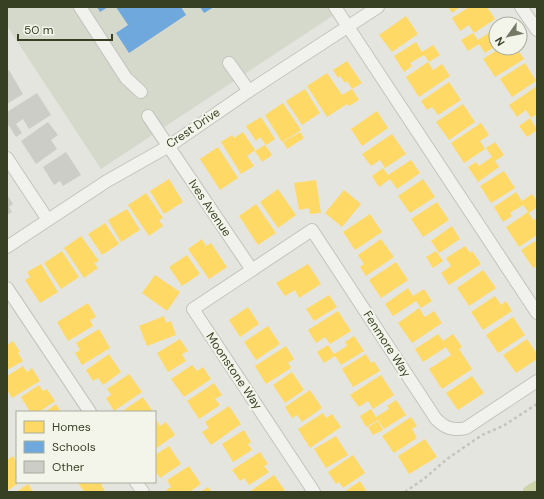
<svg xmlns="http://www.w3.org/2000/svg" width="544" height="499" font-family="'DM Sans',sans-serif">
<rect width="100%" height="100%" fill="#e4e5df"/>
<!-- built -->
<polygon fill="#d5d9cc" points="7,7 346,7 101,169 7,26"/>
<!-- homes -->
<g fill="#ffd966">
<polygon points="448,7 460,7 452,13"/>
<polygon points="469,7 487,7 495,19 474,33 469,25 460,31 452,18"/>
<polygon points="406,16 418,34 392,52 379,35"/>
<polygon points="496,28 496,46 485,53 479,44 468,51 461,40 473,33 478,40"/>
<polygon points="416,42 422,52 433,45 440,55 429,62 424,55 410,63 412,66 404,72 394,56"/>
<polygon points="500,48 512,48 515,52 518,50 524,59 495,77 483,59"/>
<polygon points="347,61 362,83 352,89 347,81 345,83 340,76 338,78 333,70"/>
<polygon points="428,62 433,70 442,64 450,76 419,97 406,77"/>
<polygon points="525,63 536,81 512,97 500,79"/>
<polygon points="327,73 342,95 352,89 359,100 349,106 347,104 327,117 307,86"/>
<polygon points="449,82 461,100 438,115 432,107 427,110 421,101"/>
<polygon points="537,86 537,114 531,118 526,110 517,117 509,105"/>
<polygon points="305,89 320,113 302,125 286,101"/>
<polygon points="283,103 301,130 282,142 265,115"/>
<polygon points="463,104 475,122 449,140 436,122"/>
<polygon points="377,111 388,128 362,146 351,129"/>
<polygon points="261,117 275,139 266,145 260,137 256,141 246,126"/>
<polygon points="530,118 537,130 527,137 519,126"/>
<polygon points="481,123 489,135 480,141 485,149 464,163 451,143"/>
<polygon points="243,132 255,150 247,156 254,166 241,174 221,142 232,135 234,138"/>
<polygon points="300,132 304,138 287,149 283,142"/>
<polygon points="392,134 406,154 385,168 380,160 371,166 362,154"/>
<polygon points="495,142 504,155 495,161 499,167 478,182 468,167 476,162 479,166 492,157 486,148"/>
<polygon points="265,145 272,155 262,162 255,151"/>
<polygon points="218,147 238,178 220,190 200,159"/>
<polygon points="411,160 420,173 397,189 390,179 379,187 372,176 383,168 388,175"/>
<polygon points="504,171 515,188 491,203 480,186"/>
<polygon points="169,179 183,202 164,214 150,191"/>
<polygon points="423,179 435,197 410,213 398,196"/>
<polygon points="316,180 321,213 310,214 309,208 299,210 294,183"/>
<polygon points="278,189 296,215 278,228 260,202"/>
<polygon points="344,190 361,204 342,227 325,213"/>
<polygon points="516,192 522,201 532,194 537,201 537,207 529,213 523,205 510,213 512,216 503,222 494,207"/>
<polygon points="146,193 163,218 159,220 163,226 149,236 128,205"/>
<polygon points="437,202 449,220 423,237 411,219"/>
<polygon points="256,204 276,233 258,245 239,216"/>
<polygon points="127,209 140,230 121,242 108,220"/>
<polygon points="528,212 533,220 537,218 537,235 519,247 506,227"/>
<polygon points="370,214 382,232 355,250 343,232"/>
<polygon points="105,223 119,244 102,255 88,234"/>
<polygon points="452,226 460,239 439,253 431,241"/>
<polygon points="81,236 99,261 94,263 98,268 84,278 64,248"/>
<polygon points="202,239 206,246 211,243 227,267 209,279 188,249"/>
<polygon points="381,239 394,257 366,276 360,267 364,264 358,255"/>
<polygon points="537,240 537,266 533,268 521,250"/>
<polygon points="465,246 470,253 472,251 481,264 449,285 441,273 451,266 446,258"/>
<polygon points="62,251 79,277 61,289 44,263"/>
<polygon points="436,251 443,261 433,268 426,257"/>
<polygon points="187,255 200,274 182,286 169,267"/>
<polygon points="396,262 408,280 381,298 369,280"/>
<polygon points="41,264 58,292 40,303 25,280 30,277 27,272"/>
<polygon points="308,264 321,284 299,298 295,290 285,296 276,283"/>
<polygon points="483,270 496,288 469,306 457,288"/>
<polygon points="155,275 180,292 167,311 142,293"/>
<polygon points="408,288 413,296 424,289 432,301 421,308 416,301 393,316 385,304"/>
<polygon points="329,295 337,307 314,321 306,309"/>
<polygon points="495,296 501,305 506,301 512,311 483,330 471,312"/>
<polygon points="88,303 96,317 90,320 93,326 68,341 57,322"/>
<polygon points="248,307 259,324 240,337 229,320"/>
<polygon points="419,308 425,317 434,311 442,323 412,343 398,323"/>
<polygon points="338,311 351,331 330,344 325,337 316,343 308,330"/>
<polygon points="164,316 166,323 171,321 176,335 147,346 139,326"/>
<polygon points="513,317 525,335 498,353 486,335"/>
<polygon points="268,326 280,344 256,360 244,342"/>
<polygon points="99,329 110,348 82,365 75,353 80,350 76,343"/>
<polygon points="438,334 443,341 453,334 462,347 459,349 472,369 442,389 429,369 451,355 446,347 423,362 415,349"/>
<polygon points="354,336 364,351 341,365 335,356 324,363 317,352 328,345 334,354 347,346 345,342"/>
<polygon points="180,339 188,351 182,354 186,361 168,372 157,353"/>
<polygon points="527,339 537,354 537,359 516,373 503,355"/>
<polygon points="13,341 20,352 18,353 23,361 7,370 7,345"/>
<polygon points="286,346 294,359 288,363 291,368 266,384 255,366"/>
<polygon points="109,354 121,372 103,385 98,378 93,381 86,370"/>
<polygon points="366,354 371,363 374,361 380,371 353,387 342,369"/>
<polygon points="192,365 197,371 203,367 211,379 184,397 171,379"/>
<polygon points="23,366 27,372 32,368 40,381 12,398 7,390 7,376"/>
<polygon points="292,372 304,390 285,403 273,385"/>
<polygon points="129,374 142,392 114,411 106,398 111,395 107,389"/>
<polygon points="381,375 394,395 373,409 368,401 359,407 350,395"/>
<polygon points="472,376 484,393 458,410 446,393"/>
<polygon points="214,383 222,395 215,399 220,405 199,419 187,401"/>
<polygon points="39,385 43,391 47,389 55,401 39,412 30,412 21,397"/>
<polygon points="310,390 322,408 302,422 297,415 292,418 285,407"/>
<polygon points="143,397 153,412 121,412"/>
<polygon points="396,400 406,415 384,429 378,420 366,427 360,416 371,409 376,417 389,409 387,406"/>
<polygon points="56,404 61,412 45,412"/>
<polygon points="229,406 241,424 211,445 202,432 209,428 205,422"/>
<polygon points="323,413 326,418 332,414 341,427 310,448 298,429"/>
<polygon points="411,417 417,426 412,429 417,438 394,453 382,436"/>
<polygon points="157,421 160,426 166,422 175,435 155,449 155,422"/>
<polygon points="378,421 383,430 373,435 368,427"/>
<polygon points="244,430 251,442 248,444 252,450 233,462 222,444"/>
<polygon points="336,436 348,455 326,468 314,449"/>
<polygon points="425,439 437,457 409,474 398,456"/>
<polygon points="169,446 181,464 160,478 155,471 155,455"/>
<polygon points="260,452 268,464 264,466 269,472 249,485 244,478 240,481 232,470"/>
<polygon points="353,455 365,473 343,488 339,482 336,484 328,472"/>
<polygon points="13,456 17,462 17,482 20,482 7,491 7,460"/>
<polygon points="189,466 201,484 189,492 167,492 166,490 171,487 167,480"/>
<polygon points="274,475 286,492 249,492"/>
<polygon points="360,481 367,492 344,492"/>
<polygon points="78,482 105,482 101,485 105,491 84,492 78,483"/>
<polygon points="28,484 33,492 16,492"/>
<polygon points="208,487 212,492 200,492"/>
</g>
<!-- schools -->
<g fill="#6fa8dc">
<polygon points="97,7 108,7 100,12"/>
<polygon points="116,7 181,7 186,15 129,53 116,33 128,25"/>
<polygon points="200,7 214,7 204,13"/>
</g>
<g fill="none" stroke-linecap="round" stroke-linejoin="round">
<!-- canal -->
<polyline stroke="#cdd4a9" stroke-width="13" points="529,492 537,487"/>
</g>
<!-- building -->
<g fill="#cccdc7">
<polygon points="9,70 23,94 7,104 7,72"/>
<polygon points="37,93 51,115 29,129 23,119 16,124 22,133 16,137 7,123 7,112"/>
<polygon points="48,122 58,135 51,140 57,149 36,164 21,141"/>
<polygon points="66,152 81,175 63,186 60,181 54,185 43,167"/>
<polygon points="7,195 13,204 9,207 12,212 7,215"/>
</g>
<g fill="none" stroke-linecap="round" stroke-linejoin="round">
<defs>
<g id="minor">
<polyline points="80,7 126,78 141,92"/>
<polyline points="335,7 537,313"/>
<polyline points="521,7 537,30"/>
<polyline points="229,63 249,91"/>
<polyline points="148,116 252,270"/>
<polyline points="7,158 48,220"/>
<polyline points="7,247 107,181 169,146 249,91 378,7"/>
<polyline points="7,288 90,412"/>
<polyline points="136,482 143,492"/>
<path d="M314 492 193 309 312 230 436 419C445 428 453 431 466 428L537 381"/>
</g>
</defs>
<!-- minor casing -->
<use href="#minor" stroke="#c2c3bd" stroke-width="14"/>
<!-- path -->
<polyline stroke="#c2c4bd" stroke-width="2.5" stroke-dasharray="3 3" stroke-linecap="butt" points="405,492 425,478 447,459 482,435 503,426 537,404"/>
<!-- minor -->
<use href="#minor" stroke="#f1f2ee" stroke-width="12"/>
</g>
<g text-anchor="middle" dominant-baseline="central" stroke-width="4" stroke-linejoin="round" paint-order="stroke">
<!-- street labels -->
<g font-size="12" fill="#384024" stroke="#f3f5eb">
<text transform="translate(193 128) rotate(-34)">Crest Drive</text>
<text transform="translate(210 208) rotate(56)">Ives Avenue</text>
<text transform="translate(387 344) rotate(57)">Fenmore Way</text>
<text transform="translate(234 371) rotate(56)">Moonstone Way</text>
</g>
</g>
<!-- border -->
<rect width="544" height="499" fill="none" stroke="#384024" stroke-width="16"/>
<!-- legend -->
<rect x="16" y="411" width="140" height="72" fill="#f3f5eb" stroke="#a8ad9b"/>
<rect x="24" y="421" width="20" height="12" fill="#ffd966" stroke="#a8ad9b"/>
<text x="52" y="431" font-size="12" fill="#384024">Homes</text>
<rect x="24" y="441" width="20" height="12" fill="#6fa8dc" stroke="#a8ad9b"/>
<text x="52" y="451" font-size="12" fill="#384024">Schools</text>
<rect x="24" y="461" width="20" height="12" fill="#cccdc7" stroke="#a8ad9b"/>
<text x="52" y="471" font-size="12" fill="#384024">Other</text>
<!-- north arrow -->
<g transform="translate(508 36) rotate(237)"><circle r="19" fill="#f3f5eb" stroke="#a8ad9b"/>
<path d="M0-3L7 15L0 10L-7 15Z" fill="#747a65"/>
<text y="-6" font-size="11" font-weight="bold" text-anchor="middle" fill="#384024">N</text>
</g>
<!-- scale -->
<path d="M18 34v6h94v-6" fill="none" stroke="#384024" stroke-width="2"/>
<text x="24" y="34" font-size="12" fill="#384024" stroke="#f3f5eb" stroke-width="3" paint-order="stroke">50 m</text>
</svg>
